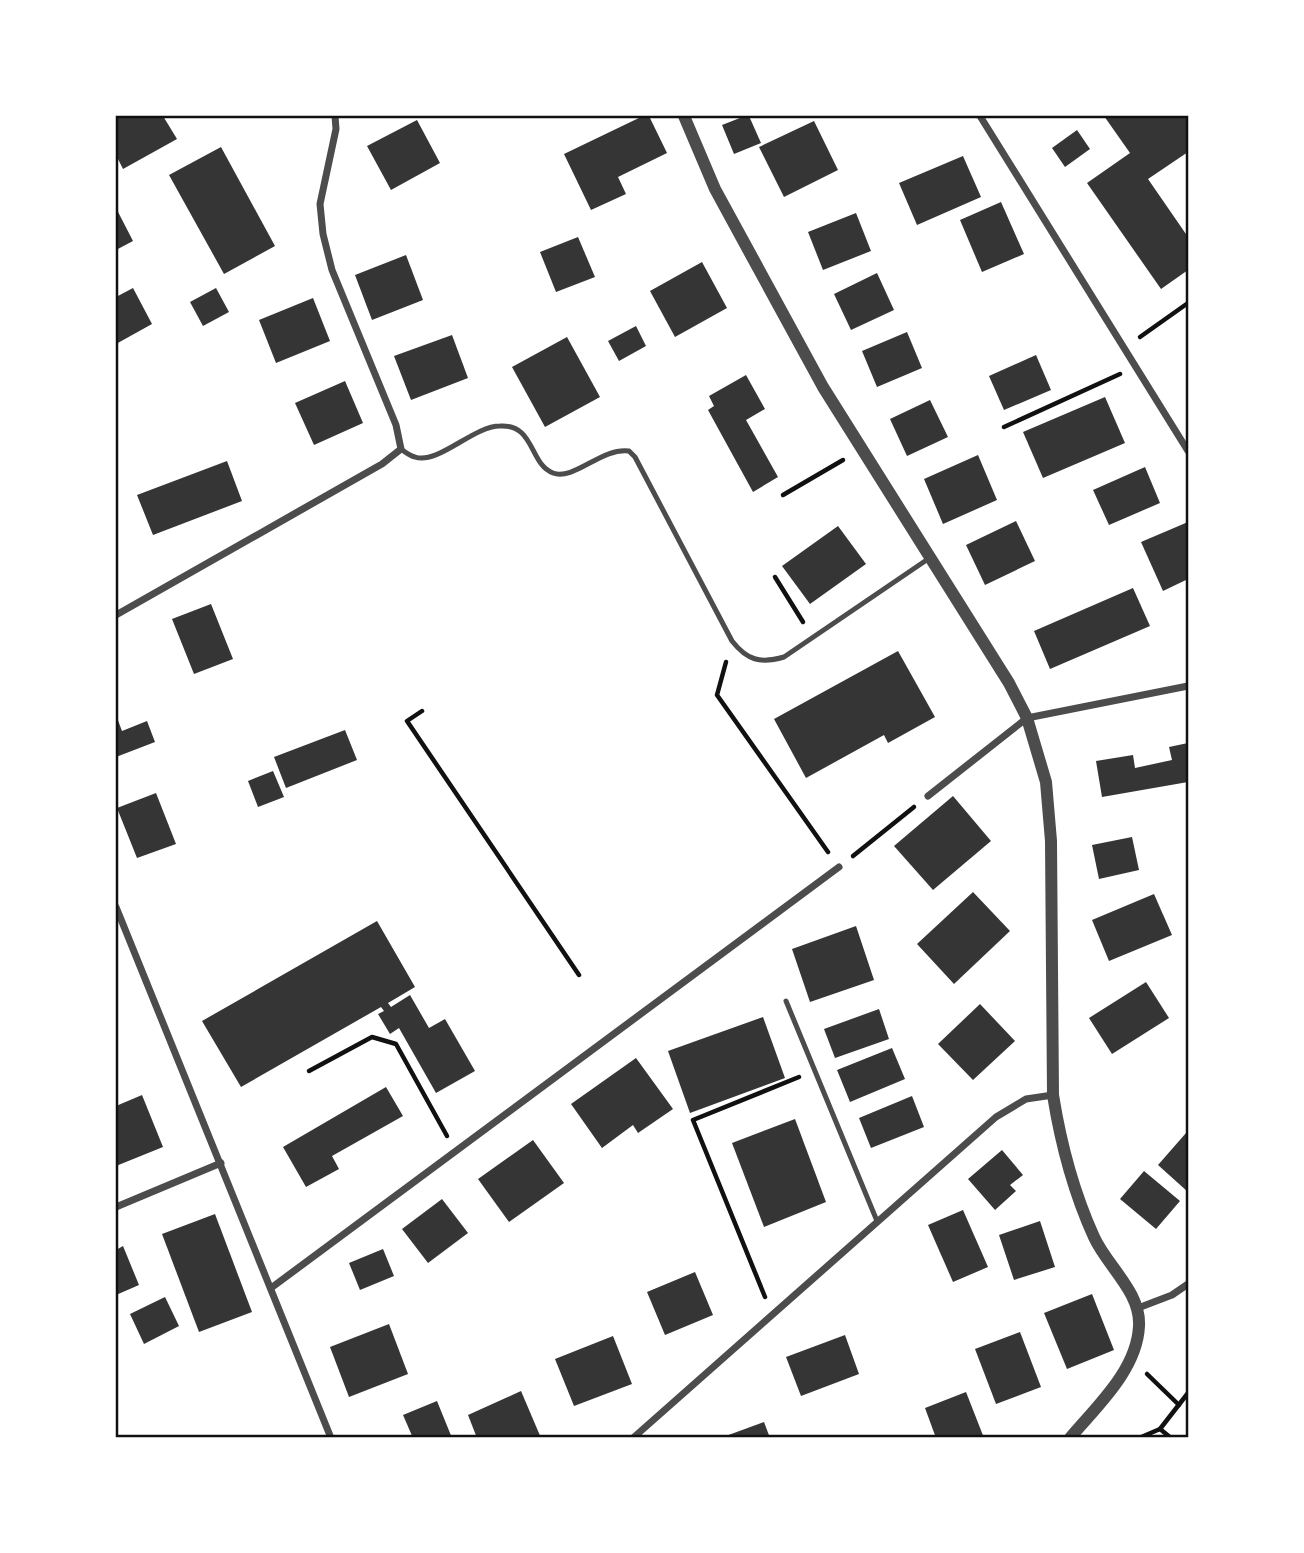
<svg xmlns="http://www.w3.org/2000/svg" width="1304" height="1553" font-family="Jost,sans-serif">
<rect width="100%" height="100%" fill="#fff"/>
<!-- building -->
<g fill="#353535">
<polygon points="116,116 163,116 177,139 123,169 116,155"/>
<polygon points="643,116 649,116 667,153 618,177 626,194 591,210 564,154"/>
<polygon points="745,116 749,116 761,143 734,154 722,125"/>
<polygon points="1104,116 1188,116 1188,152 1148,179 1188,237 1188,270 1161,289 1087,183 1130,153"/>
<polygon points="417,120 440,163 391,190 367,146"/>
<polygon points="814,121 838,170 784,197 759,147"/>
<polygon points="1077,130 1090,149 1065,167 1052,148"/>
<polygon points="221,147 275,246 224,274 169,175"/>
<polygon points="963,156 981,197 917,225 899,183"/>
<polygon points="1001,202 1024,254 982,272 960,220"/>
<polygon points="116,208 133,241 116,250"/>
<polygon points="856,213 871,251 823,270 808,232"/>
<polygon points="578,237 595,277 556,292 540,252"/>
<polygon points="406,255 423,300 372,320 355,275"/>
<polygon points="702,262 727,308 675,337 650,291"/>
<polygon points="877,273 894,310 851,330 834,294"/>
<polygon points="133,288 152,324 116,344 116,297"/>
<polygon points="216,288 229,312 203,326 190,302"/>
<polygon points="313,298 330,341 276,363 259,320"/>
<polygon points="636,326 646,346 619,361 608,341"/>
<polygon points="907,332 922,368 877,387 862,351"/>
<polygon points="452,335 468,378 411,400 394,356"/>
<polygon points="567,337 600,397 545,427 512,367"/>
<polygon points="1036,355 1051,390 1004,410 989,376"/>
<polygon points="746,375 765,409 746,420 778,477 753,492 708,410 714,406 709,396"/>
<polygon points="345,381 363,423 314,445 295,403"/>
<polygon points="1105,397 1125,443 1043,478 1023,432"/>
<polygon points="930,400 948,437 907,456 890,419"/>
<polygon points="978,455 997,500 943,524 924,479"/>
<polygon points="227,461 242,501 153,535 137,495"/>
<polygon points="1145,467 1160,503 1109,525 1093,490"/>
<polygon points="1016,521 1035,561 985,585 966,545"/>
<polygon points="1188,522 1188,579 1163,591 1141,542"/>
<polygon points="838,526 866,564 810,604 782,566"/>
<polygon points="1133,588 1150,626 1050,669 1034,631"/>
<polygon points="211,604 233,659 194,674 172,619"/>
<polygon points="898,651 935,717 888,743 884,735 806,778 774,719"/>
<polygon points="116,715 122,731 147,721 155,742 116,757"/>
<polygon points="345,730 357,760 286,788 274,757"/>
<polygon points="1188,743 1188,782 1102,797 1096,761 1133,755 1135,768 1172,760 1169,747"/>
<polygon points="273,771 284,797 258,807 248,781"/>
<polygon points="156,793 176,844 137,858 117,808"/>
<polygon points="953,796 991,841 933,890 894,846"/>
<polygon points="1132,837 1139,870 1099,879 1092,845"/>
<polygon points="973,892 1010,931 954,984 917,944"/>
<polygon points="1154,894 1172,935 1109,961 1092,920"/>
<polygon points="377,921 415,987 388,1003 391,1007 410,995 429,1028 445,1019 475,1071 436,1093 399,1028 390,1034 378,1014 384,1011 381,1007 241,1087 202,1021"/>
<polygon points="856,926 874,980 810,1002 792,949"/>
<polygon points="1146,982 1169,1018 1112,1054 1089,1018"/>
<polygon points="980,1004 1015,1041 973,1080 938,1044"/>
<polygon points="879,1009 889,1039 835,1058 824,1029"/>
<polygon points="763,1017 785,1078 690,1113 668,1051"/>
<polygon points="892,1048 905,1079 850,1102 837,1070"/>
<polygon points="636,1058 673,1109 638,1133 633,1125 602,1148 571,1104"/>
<polygon points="386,1087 403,1116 332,1156 339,1169 306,1187 283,1147"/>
<polygon points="142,1095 163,1147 116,1166 116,1106"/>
<polygon points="912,1096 924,1127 871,1148 859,1118"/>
<polygon points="795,1119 826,1202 764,1227 732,1143"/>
<polygon points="1186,1133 1188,1135 1188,1192 1158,1165"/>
<polygon points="533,1140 564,1183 509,1222 478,1179"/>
<polygon points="1002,1150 1023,1175 1010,1185 1016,1191 995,1210 968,1179"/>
<polygon points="1144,1171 1180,1201 1156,1229 1120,1199"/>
<polygon points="442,1199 468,1233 428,1263 402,1229"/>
<polygon points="963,1210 988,1267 953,1282 928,1225"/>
<polygon points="215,1214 252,1312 199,1332 162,1234"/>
<polygon points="1040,1221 1055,1267 1014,1280 999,1235"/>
<polygon points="123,1246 139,1285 116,1295 116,1250"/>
<polygon points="383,1249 394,1276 360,1290 349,1263"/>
<polygon points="695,1272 713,1315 665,1335 647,1292"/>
<polygon points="1092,1294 1114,1350 1067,1369 1044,1313"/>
<polygon points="165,1297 179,1326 144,1344 130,1314"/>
<polygon points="389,1324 408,1374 349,1397 330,1347"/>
<polygon points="1020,1332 1041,1387 996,1404 975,1349"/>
<polygon points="845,1335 859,1374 801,1396 786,1357"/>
<polygon points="613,1336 632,1384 574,1406 555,1359"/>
<polygon points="521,1391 541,1438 477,1438 468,1415"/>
<polygon points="966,1392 984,1438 936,1438 925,1408"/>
<polygon points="437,1401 452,1438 413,1438 403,1415"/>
<polygon points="764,1422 770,1438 723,1438 723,1437"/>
</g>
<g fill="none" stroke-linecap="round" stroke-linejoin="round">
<!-- path -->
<g stroke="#111" stroke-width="4.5">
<polyline points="1140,337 1188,303"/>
<polyline points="1004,427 1120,374"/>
<polyline points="783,495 843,460"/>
<polyline points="775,577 803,622"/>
<polyline points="726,662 717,695 828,852"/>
<polyline points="422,711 407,721 579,975"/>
<polyline points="853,856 914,807"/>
<polyline points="309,1071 372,1037 396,1044 447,1136"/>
<polyline points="765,1297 693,1120 799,1077"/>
<polyline points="1147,1374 1179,1405"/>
<polyline points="1139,1438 1160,1429"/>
<polyline points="1171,1438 1160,1429 1188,1393"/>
</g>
<!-- service -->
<g stroke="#4c4c4c" stroke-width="5">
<path d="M401 449C405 452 410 456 415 457 438 465 473 426 500 426 535 424 529 464 553 473 574 481 602 447 629 451L635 457 732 641C747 660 760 664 784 657L931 557"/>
<polyline points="786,1001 877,1221"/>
</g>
<!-- minor -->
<g stroke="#4c4c4c" stroke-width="7">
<polyline points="980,116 1188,451"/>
<polyline points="116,615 382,464 401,449 396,425 332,270 323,234 320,204 336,129 335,116"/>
<polyline points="928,796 1027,718 1188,686"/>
<polyline points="116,907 331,1438"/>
<polyline points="116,1207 221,1163"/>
<polyline points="271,1288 839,867"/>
<polyline points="1138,1308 1172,1295 1188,1284"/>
<polyline points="633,1438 996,1117 1026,1099 1053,1095"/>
</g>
<!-- tertiary -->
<path stroke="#4c4c4c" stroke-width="12" d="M684 116 715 189 823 387 1009 683 1027 718 1046 782 1051 841 1053 1095C1061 1145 1073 1191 1094 1237 1107 1266 1141 1292 1139 1326 1137 1370 1097 1406 1070 1438"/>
</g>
<!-- border -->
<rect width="1304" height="1553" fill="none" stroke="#ffffff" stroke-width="234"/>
<rect x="117" y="117" width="1070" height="1319" fill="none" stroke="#111" stroke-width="2.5"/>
</svg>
